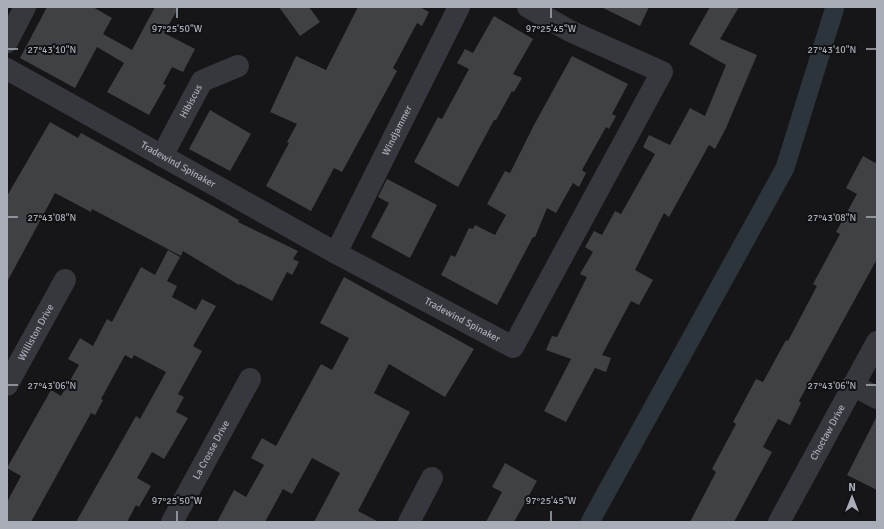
<svg xmlns="http://www.w3.org/2000/svg" width="884" height="529" font-family="Signika,sans-serif">
<rect width="100%" height="100%" fill="#161618"/>
<g fill="none" stroke-linecap="round" stroke-linejoin="round">
<!-- canal -->
<polyline stroke="#2c353c" stroke-width="19" points="590,522 785,168 835,7"/>
</g>
<!-- building -->
<g fill="#404145">
<polygon points="47,7 93,7 112,18 103,34 132,50 155,7 179,7 164,33 195,49 183,72 172,67 163,84 166,85 149,115 107,92 124,63 97,47 75,88 20,58"/>
<polygon points="279,7 309,7 320,22 300,36"/>
<polygon points="358,7 420,7 429,12 422,26 417,23 393,68 397,71 342,172 334,168 311,211 266,186 289,143 287,142 297,124 270,112 296,56 326,70"/>
<polygon points="601,7 649,7 640,26"/>
<polygon points="710,7 739,7 720,39 757,55 726,128 715,149 709,145 669,217 664,213 635,270 653,280 639,305 631,301 602,355 611,358 606,372 595,368 566,422 544,411 571,359 546,350 552,336 557,337 587,277 580,274 593,252 585,247 594,231 602,235 615,211 621,214 655,154 643,147 649,135 670,145 690,108 705,116 726,65 689,44"/>
<polygon points="494,16 533,39 513,74 522,78 514,92 512,91 496,120 494,120 458,187 414,162 438,117 442,119 469,69 457,63 465,49 473,53"/>
<polygon points="572,56 628,84 612,114 616,116 609,129 606,127 582,170 586,173 579,187 573,183 556,213 547,208 535,237 533,237 497,305 441,275 451,255 455,257 469,228 473,229 475,225 495,235 506,215 487,204 505,171 510,173 534,125"/>
<polygon points="210,110 251,134 230,171 189,149"/>
<polygon points="50,122 78,138 81,133 228,214 239,220 238,222 298,251 293,259 299,262 292,275 287,272 272,301 240,284 239,285 183,251 181,256 92,209 91,212 55,193 7,282 7,196"/>
<polygon points="863,156 877,164 877,259 799,401 801,403 790,425 778,419 763,447 772,452 734,522 690,522 716,472 712,469 736,424 733,422 756,379 763,382 786,340 788,341 817,286 813,284 840,234 836,232 857,194 846,188"/>
<polygon points="387,179 437,205 410,258 371,237 389,203 378,197"/>
<polygon points="168,250 180,257 167,281 177,286 172,297 196,310 202,299 216,306 193,346 202,351 178,394 184,397 176,412 188,418 164,459 152,452 137,478 151,486 139,507 136,505 127,522 76,522 136,416 140,419 166,372 134,355 132,359 125,355 101,399 103,400 95,415 91,413 31,522 7,522 7,502 21,476 7,468 51,390 61,396 79,365 68,359 80,338 93,346 107,319 112,322 141,267 155,275"/>
<polygon points="344,277 474,349 445,397 389,364 374,393 410,412 358,511 379,522 314,522 340,473 312,458 292,494 283,489 265,522 217,522 234,490 246,497 264,465 251,458 262,438 276,446 321,364 332,370 349,338 320,323"/>
<polygon points="877,416 877,490 847,475"/>
<polygon points="505,463 537,481 514,522 486,522 502,492 492,487"/>
</g>
<g fill="none" stroke-linecap="round" stroke-linejoin="round">
<!-- minor -->
<g stroke="#37383d" stroke-width="22">
<polyline points="7,42 25,7"/>
<path id="s1" d="M7 69 336 253 513 347 662 72 570 31 528 7"/>
<path id="s2" d="M162 156 202 81 238 66"/>
<path id="s3" d="M336 253 459 7"/>
<path id="s4" d="M7 385 65 280"/>
<polyline points="853,385 877,398"/>
<path id="s5" d="M172 522 250 379"/>
<polyline points="409,522 432,478"/>
<path id="s6" d="M779 522 877 342"/>
</g>
</g>
<!-- ticks -->
<path fill="none" stroke="#a8adb8" stroke-width="1.5" d="M177 8V18M551 8V18M8 49H18M866 49H876M8 217H18M866 217H876M8 385H18M866 385H876M177 511V521M551 511V521"/>
<g text-anchor="middle" dominant-baseline="central" stroke-width="4" stroke-linejoin="round" paint-order="stroke">
<!-- street labels -->
<g font-size="10" fill="#a8adb8" stroke="#111113">
<text stroke="none"><textPath href="#s2" startOffset="62">Hibiscus</textPath></text>
<text stroke="none"><textPath href="#s3" startOffset="137">Windjammer</textPath></text>
<text stroke="none"><textPath href="#s1" startOffset="196">Tradewind Spinaker</textPath></text>
<text stroke="none"><textPath href="#s1" startOffset="520">Tradewind Spinaker</textPath></text>
<text stroke="none"><textPath href="#s4" startOffset="60">Williston Drive</textPath></text>
<text stroke="none"><textPath href="#s6" startOffset="102">Choctaw Drive</textPath></text>
<text stroke="none"><textPath href="#s5" startOffset="82">La Crosse Drive</textPath></text>
</g>
</g>
<g font-size="10" text-anchor="middle" fill="#a8adb8" stroke="#111113" stroke-width="4" stroke-linejoin="round" paint-order="stroke">
<text x="177" y="32">97°25'50"W</text>
<text x="551" y="32">97°25'45"W</text>
<text x="52" y="53">27°43'10"N</text>
<text x="832" y="53">27°43'10"N</text>
<text x="52" y="221">27°43'08"N</text>
<text x="832" y="221">27°43'08"N</text>
<text x="52" y="389">27°43'06"N</text>
<text x="832" y="389">27°43'06"N</text>
<text x="177" y="504">97°25'50"W</text>
<text x="551" y="504">97°25'45"W</text>
</g>
<!-- border -->
<rect width="884" height="529" fill="none" stroke="#a8adb8" stroke-width="16"/>
<!-- north arrow -->
<g transform="translate(852 497)" stroke="#111113" stroke-width="3" paint-order="stroke">
<path d="M0-3L7 15L0 10L-7 15Z" fill="#a8adb8"/>
<text y="-6" font-size="11" font-weight="bold" text-anchor="middle" fill="#a8adb8">N</text>
</g>
</svg>
